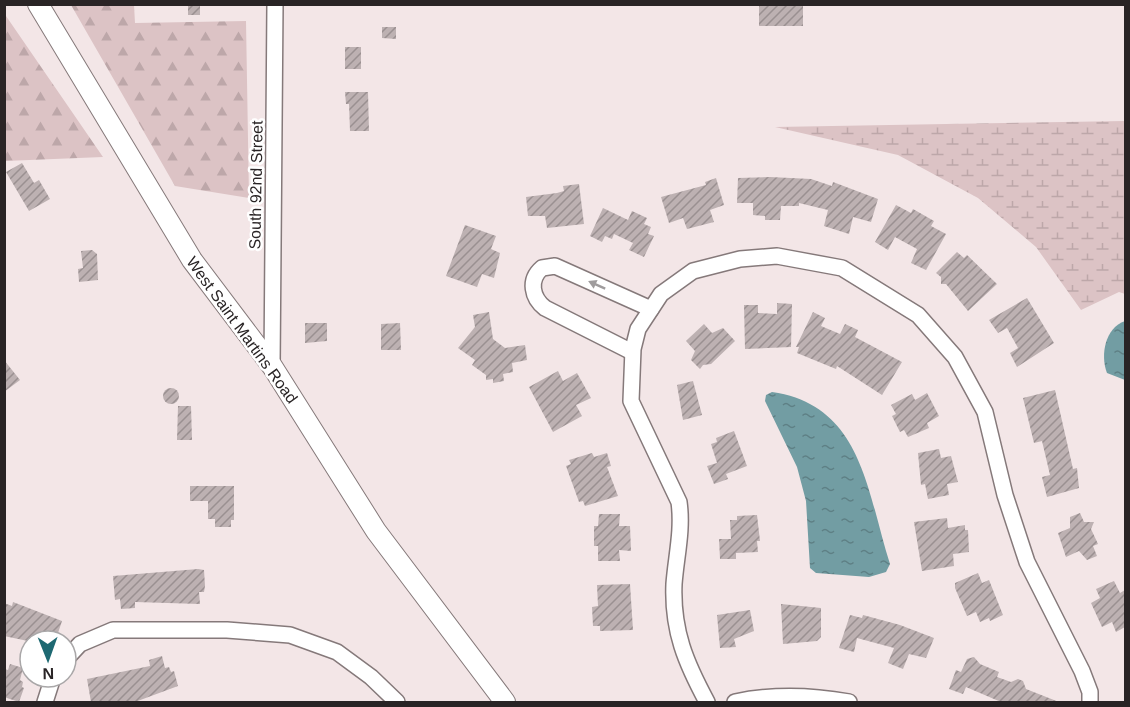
<svg xmlns="http://www.w3.org/2000/svg" width="1130" height="707" font-family="Arial,sans-serif">
<defs>
<pattern id="forest-firs" width="22" height="20" patternUnits="userSpaceOnUse" patternTransform="scale(1.5)"><rect width="22" height="20" fill="#dcc3c5"/><path d="M5 1l3.5 6h-7zM16 11l3.5 6h-7z" fill="#bda7a9"/></pattern>
<pattern id="wetland-marsh" width="20" height="14" patternUnits="userSpaceOnUse" patternTransform="scale(1.5)"><rect width="20" height="14" fill="#dcc3c5"/><path d="M1 5h8M5 5V1M11 12h8M15 12V8" fill="none" stroke="#bda7a9"/></pattern>
<pattern id="water-ripples" width="26" height="14" patternUnits="userSpaceOnUse" patternTransform="scale(1.5)"><rect width="26" height="14" fill="#729da3"/><path d="M2 4q2-2 4 0t4 0M15 11q2-2 4 0t4 0" fill="none" stroke="#5e8085"/></pattern>
<pattern id="building-hatch" width="6" height="6" patternUnits="userSpaceOnUse" patternTransform="scale(1.5)"><rect width="6" height="6" fill="#bdb1b2"/><path d="M-1 1l2-2M0 6l6-6M5 7l2-2" fill="none" stroke="#9a9091"/></pattern>
</defs>
<rect width="100%" height="100%" fill="#f3e6e7"/>
<!-- forest -->
<g fill="url(#forest-firs)">
<polygon points="71,5 134,5 135,23 246,21 249,198 175,186"/>
<polygon points="5,13 6,16 103,157 5,161"/>
</g>
<!-- wetland -->
<polygon fill="url(#wetland-marsh)" points="1125,121 1125,294 1119,292 1081,310 1036,247 978,198 898,155 775,127"/>
<!-- water -->
<g fill="url(#water-ripples)">
<path d="M1125 321H1126L1125 380 1107 373C1100 355 1105 328 1125 321Z"/>
<path d="M772 392C863 405 867 493 890 564L886 572 869 577 816 573 810 568 806 501 797 467 765 401 766 395Z"/>
</g>
<!-- building -->
<g fill="url(#building-hatch)">
<rect x="188" y="4" width="12" height="11"/>
<rect x="759" y="4" width="44" height="22"/>
<polygon points="382,27 396,27 396,39 382,38"/>
<rect x="345" y="47" width="16" height="22"/>
<polygon points="345,92 368,92 369,131 350,131 349,104 346,104"/>
<polygon points="22,163 34,183 39,180 50,199 29,211 6,172"/>
<polygon points="770,177 811,179 832,186 833,182 878,199 871,222 853,217 849,234 824,226 828,210 799,203 799,206 781,206 780,220 765,220 765,216 753,215 753,203 737,203 738,178"/>
<polygon points="716,178 724,205 710,210 714,222 687,229 683,218 669,223 661,197 706,185 705,182"/>
<polygon points="579,184 584,224 547,228 545,216 528,216 526,197 557,193 564,191 563,186"/>
<polygon points="896,205 911,213 913,209 934,221 931,226 946,234 926,270 911,263 917,249 895,237 888,250 875,242"/>
<polygon points="603,208 628,220 632,211 647,218 644,224 651,227 648,234 654,236 644,257 629,250 633,243 614,234 612,239 605,236 602,242 590,236"/>
<polygon points="465,225 496,236 491,249 500,253 494,278 482,274 477,287 446,276"/>
<polygon points="92,250 97,254 98,280 79,282 78,269 83,268 81,251"/>
<polygon points="957,252 964,258 967,255 997,284 968,311 946,284 941,284 941,277 936,273"/>
<polygon points="1027,298 1054,343 1017,367 1010,353 1018,348 1007,328 998,333 989,320"/>
<polygon points="777,303 792,304 791,347 745,349 744,305 758,305 758,313 777,314"/>
<polygon points="489,312 493,339 505,348 525,345 527,360 512,363 513,372 503,374 504,381 493,383 493,379 486,380 486,375 472,365 475,360 458,348 475,327 473,315"/>
<polygon points="813,312 825,318 821,326 840,334 845,324 858,330 855,337 902,362 882,395 837,366 836,369 797,353 799,347 796,347"/>
<polygon points="305,323 327,323 327,341 305,343"/>
<polygon points="400,323 401,350 381,350 381,324"/>
<polygon points="704,324 712,333 723,328 735,341 711,364 703,365 700,369 691,360 695,351 686,341"/>
<polygon points="4,360 20,380 4,392"/>
<polygon points="558,371 563,381 577,373 591,398 576,405 582,416 553,432 529,387"/>
<polygon points="693,381 702,415 683,420 677,385"/>
<circle cx="171" cy="396" r="8"/>
<polygon points="1055,390 1073,469 1077,468 1079,488 1047,497 1042,477 1050,475 1042,441 1034,443 1023,398"/>
<polygon points="927,393 939,416 927,423 929,428 908,437 904,430 900,432 892,416 896,414 891,405 912,394 915,400"/>
<polygon points="178,406 191,406 192,440 177,440"/>
<polygon points="734,431 747,466 726,474 728,479 714,484 707,466 717,463 711,444 717,442 716,438"/>
<polygon points="939,449 941,458 951,456 958,482 947,484 949,495 928,499 925,484 921,485 918,453"/>
<polygon points="592,453 594,457 607,453 611,466 607,467 618,496 585,506 583,501 579,502 566,466 571,464 569,460"/>
<polygon points="190,486 234,486 234,520 231,520 231,527 215,527 215,519 208,519 208,501 190,501"/>
<polygon points="1080,513 1084,522 1094,522 1091,529 1098,544 1093,546 1097,556 1087,560 1079,551 1066,557 1058,533 1070,528 1070,517"/>
<polygon points="599,514 620,514 619,526 630,526 631,551 619,550 620,561 598,561 598,546 594,546 594,526 598,526"/>
<polygon points="757,515 760,541 757,541 758,552 736,553 736,559 720,559 719,539 731,539 730,520 737,520 737,516"/>
<polygon points="947,518 948,528 965,525 965,530 968,530 969,552 953,554 954,566 922,571 914,522"/>
<polygon points="198,569 204,570 205,586 204,592 199,592 200,604 135,602 135,608 121,609 120,599 115,600 113,576"/>
<polygon points="978,573 982,583 989,580 1003,615 990,621 989,618 980,622 976,612 967,616 955,588 955,583"/>
<polygon points="1114,581 1120,593 1125,590 1125,627 1116,632 1112,622 1102,627 1091,603 1100,598 1096,589"/>
<polygon points="630,584 633,630 600,631 600,626 593,626 592,607 598,606 597,585"/>
<polygon points="13,602 62,621 57,636 55,635 53,641 28,641 4,636 4,603 12,606"/>
<polygon points="781,604 821,608 821,637 817,641 783,644"/>
<polygon points="750,610 754,631 734,639 736,647 720,648 717,615"/>
<polygon points="850,615 862,618 863,615 900,625 934,638 926,658 909,654 903,669 888,663 894,648 857,638 854,652 839,648"/>
<polygon points="162,656 165,668 169,667 171,672 174,671 178,686 135,702 91,702 87,679 150,666 149,660"/>
<polygon points="974,657 980,664 999,672 997,677 1011,682 1018,679 1023,681 1026,689 1059,702 1001,702 966,687 963,694 949,689 956,670 961,672 967,659"/>
<polygon points="10,664 23,668 20,680 23,682 22,687 24,688 19,702 4,697 4,669 8,670"/>
</g>
<g fill="none" stroke-linecap="round" stroke-linejoin="round">
<defs>
<g id="minor">
<path d="M632 352 545 308C532 298 528 280 542 268L555 266 651 309"/>
<polyline points="272,366 275,4"/>
<polyline points="66,659 80,644 113,630 227,630 290,635 337,652 371,677 397,702"/>
<polyline points="45,702 53,677"/>
<path d="M707 702C686 663 672 631 674 584 676 557 683 530 679 502L631 401 633 349 638 329 661 294 693 271 740 259 777 256 842 268 918 315 955 357 985 412 1005 495 1027 562 1082 671 1090 692V702"/>
<path d="M735 702C773 694 810 695 849 702"/>
</g>
<polyline id="major" points="38,4 192,260 272,366 376,531 505,702"/>
</defs>
<!-- minor casing -->
<use href="#minor" stroke="#85797a" stroke-width="18"/>
<!-- major casing -->
<use href="#major" stroke="#85797a" stroke-width="22"/>
<!-- minor -->
<use href="#minor" stroke="#fff" stroke-width="15"/>
<!-- major -->
<use href="#major" stroke="#fff" stroke-width="20"/>
</g>
<!-- one-way arrows -->
<defs><path id="oneway-solid" d="M-6-.8H1V-3.2L6.5 0L1 3.2V.8H-6Z" transform="scale(1.5)"/></defs>
<use fill="#9f9c9d" href="#oneway-solid" transform="translate(597 285) rotate(-156)"/>
<g text-anchor="middle" dominant-baseline="central" stroke-width="5" stroke-linejoin="round" paint-order="stroke">
<!-- street labels -->
<g font-size="16" fill="#292425" stroke="#fff">
<text transform="translate(256 185) rotate(-89)">South 92nd Street</text>
<text transform="translate(242 330) rotate(54)">West Saint Martins Road</text>
</g>
</g>
<!-- border -->
<rect width="1130" height="707" fill="none" stroke="#292425" stroke-width="12"/>
<!-- north arrow -->
<g transform="translate(48 659) rotate(179)"><circle r="28" fill="#ffffff" stroke="#a9a7a8" stroke-width="1.5"/>
<path d="M0-4.5L10 22L0 15L-10 22Z" fill="#1e6972"/>
<text y="-9" font-size="16" font-weight="bold" text-anchor="middle" fill="#292425">N</text>
</g>
</svg>
